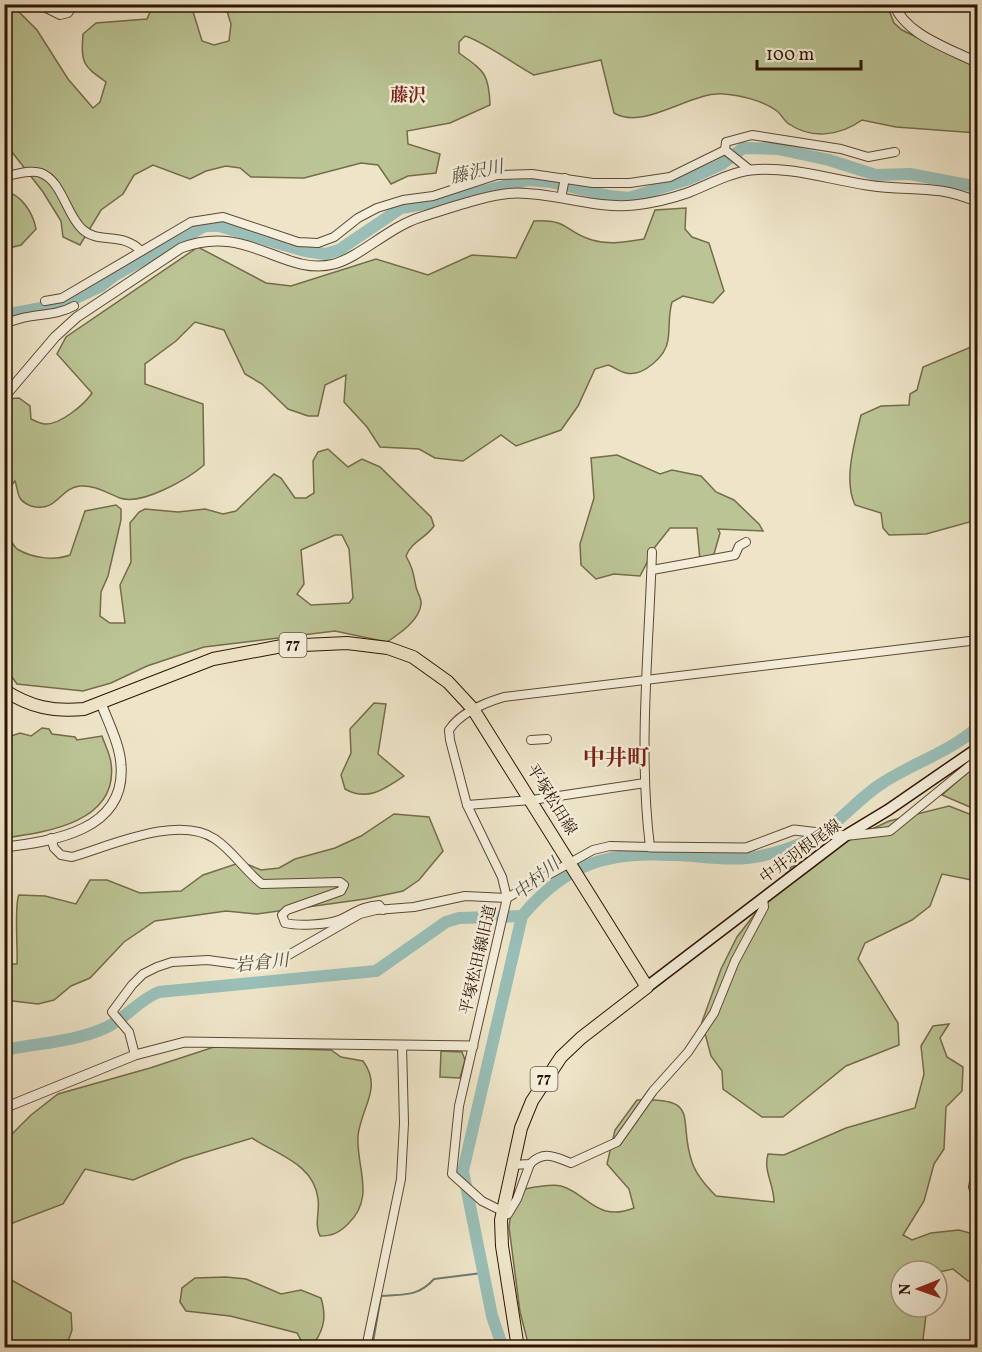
<svg xmlns="http://www.w3.org/2000/svg" width="982" height="1352" font-family="Vollkorn,'Noto Serif JP',serif">
<rect width="100%" height="100%" fill="#eee5c8"/>
<filter id="stains"><feTurbulence type="fractalNoise" baseFrequency=".00333" numOctaves="4"/><feColorMatrix values="0 0 0 0 .2 0 0 0 0 .09 0 0 0 0 .02 0 0 0 .5 -.17"/></filter>
<radialGradient id="worn" r=".72"><stop offset=".6" stop-color="#630" stop-opacity="0"/><stop offset="1" stop-color="#630" stop-opacity=".3"/></radialGradient>
<!-- green -->
<g fill="#bbc494" stroke="#746c4a" stroke-width="1.5" fill-rule="evenodd">
<path d="M4 5H12L37 30 68 79 93 108 100 102 106 82C82 65 81 63 83 34L96 23 147 19 153 5H191L202 41 214 45 229 41 231 24 225 5H887L894 23 902 30 977 67V133L896 127 862 120C841 135 813 140 789 124 784 121 782 115 777 111 764 101 740 95 724 94 690 91 645 131 614 113L601 60 534 75C517 66 481 40 465 36L459 42V53C484 71 489 73 490 105L450 123 407 131 408 144 440 154 436 173 408 176 391 184 378 165 361 163 304 178 251 177 240 168 226 166 206 171 190 179 153 165 134 175 123 194 101 210 80 245 63 237 61 221 43 192 5 143Z"/>
<path d="M5 191C22 195 33 213 36 229L21 245 5 249Z"/>
<path d="M686 208 685 229 692 237 709 243 724 291 713 303 683 296 672 302C668 316 670 327 668 340 666 356 643 377 626 373 620 372 614 367 608 365L595 369 578 406 561 430 516 446 501 435 463 461 435 458 419 449 380 447 367 427 344 402 346 375 325 385 318 416H308L288 409 262 384 245 374 224 330 195 322 176 341 145 364V384L203 404 204 465C188 479 141 506 120 498 107 493 95 485 80 486 59 488 58 513 31 506 27 504 23 503 20 498 17 493 17 486 15 481L5 493V399L19 398 30 406 31 419C35 421 41 424 45 424 60 425 85 404 92 393L57 354 66 337 198 247 266 283 291 286 376 259 428 275 472 255 516 258 534 221C570 219 564 232 592 240 609 245 627 242 644 239L655 210Z"/>
<path d="M971 347H978L977 520 926 534 889 535 883 528 881 513 855 505C843 480 855 441 861 415L881 406 909 405 910 394 917 390 923 367Z"/>
<path d="M328 449 348 467 362 459 380 467 431 517 434 526C425 539 412 541 406 556 413 569 413 572 416 587 417 592 422 599 421 604 420 620 399 634 387 642L335 631 204 647 147 666 111 683 83 691 17 684 4 666 5 528C8 534 12 545 17 549 32 558 54 561 70 555L85 511 116 505 121 509V520L108 576 101 592 100 616 110 623H125L120 585 131 562 130 523 139 512 145 509 178 512 205 509 223 514 236 511 274 474 281 478 295 498H306L314 493 313 461 318 452ZM335 535H342L349 549 353 598 349 603 311 605 297 594 304 584 301 550Z"/>
<polygon points="617,455 660,474 672,470 701,476 716,492 734,500 759,524 763,531 718,529 720,533 714,554 700,560 697,528 670,528 655,547 640,576 614,574 596,579 581,565 580,544 594,498 591,458"/>
<path d="M374 703 386 704 378 754 404 776C385 789 367 802 345 789L341 775 351 753 350 729Z"/>
<path d="M42 728 49 729 52 734 75 737 77 740 102 736C105 745 110 754 111 763 119 822 48 832 5 838V738L20 733 31 736Z"/>
<polygon points="977,764 977,810 942,795"/>
<polygon points="949,806 977,817 977,881 942,874 930,906 912,920 865,943 858,959 898,1023 899,1045 846,1066 783,1117 762,1117 723,1089 722,1071 711,1056 702,1022 721,969 737,937 791,867 889,821"/>
<path d="M394 814 429 817 443 851 419 880 403 891 365 899 257 914 226 911 155 921 124 942 90 978 71 986 54 1000 38 1004 5 1000 4 959 8 964H17C18 951 14 903 19 895L45 896 76 904 90 880H107L140 893 181 891 203 875 242 862 261 870 279 868 295 859 335 848 361 836Z"/>
<path d="M949 1024 940 1038 947 1057 963 1067 962 1091 946 1107 944 1149 934 1164 924 1201 903 1235 912 1240 931 1233 959 1230 977 1235V1282L968 1281 953 1269 939 1272 937 1276V1271H901V1307H927L922 1347H529L520 1312 509 1227 514 1191C527 1189 548 1183 561 1186 587 1193 597 1223 634 1208L629 1189 607 1164 615 1130 637 1100C703 1097 677 1120 692 1162 696 1175 707 1187 716 1196L774 1202C774 1184 763 1171 768 1154L784 1155 846 1128 915 1108 924 1074 921 1046 933 1026Z"/>
<path d="M214 1047 331 1050 341 1057 363 1061C383 1088 361 1107 358 1136 356 1168 376 1197 348 1224 339 1233 332 1236 320 1236 314 1224 320 1211 318 1199 314 1164 278 1155 252 1138L183 1159 133 1180 85 1169 63 1204 5 1226V1141L31 1115 58 1094 150 1068Z"/>
<polygon points="441,1051 462,1052 465,1060 460,1078 440,1077"/>
<polygon points="4,1276 71,1313 72,1330 66,1347 5,1347"/>
<path d="M226 1277 246 1279 281 1294 301 1290 321 1298C326 1315 325 1327 315 1342H302L297 1333 230 1316 186 1311 180 1302 182 1288 195 1278Z"/>
</g>
<g fill="none" stroke-linecap="round" stroke-linejoin="round">
<!-- stream -->
<path stroke="#6e7b6e" stroke-width="2" d="M372 1348 381 1296C404 1294 418 1297 434 1279L482 1273"/>
<!-- river -->
<g stroke="#99bfb8" stroke-width="12">
<polyline points="4,315 63,304 101,286 115,275 205,226 219,226 305,251 325,254 339,250 401,208 447,200 529,180 551,182 609,196 629,198 689,179 722,164 743,148 778,149 829,160 876,175 910,174 978,187"/>
<path d="M4 1050C38 1043 74 1042 105 1028 126 1019 138 1000 159 992L376 971 446 922 459 918 522 916"/>
<path d="M503 1348 492 1316 463 1171 522 916C573 855 618 851 693 856 716 858 742 861 765 855 788 850 812 840 831 826 849 812 864 794 884 782 914 763 951 751 978 727"/>
</g>
<defs>
<g id="minor">
<polyline points="38,4 60,15 68,13 74,4"/>
<polyline points="725,150 726,142 752,135 841,149 868,157 895,152"/>
<polyline points="725,150 750,170"/>
<path d="M4 176C15 175 31 169 41 173 62 181 66 214 82 229 99 245 122 231 141 251"/>
<polyline points="561,198 565,178"/>
<polyline points="45,301 62,298 191,222 223,217 298,242 318,243 334,237 358,218 377,208 403,200 433,196 497,175 532,174 593,183 630,183 670,177 725,150"/>
<path d="M4 325C26 312 53 318 74 306"/>
<polyline points="652,570 735,555 739,546 746,542"/>
<polyline points="531,740 547,739"/>
<polyline points="467,805 532,800 645,783"/>
<polyline points="846,836 890,831 978,759"/>
<path d="M51 838 54 848 61 855 72 857C110 846 179 814 215 839 233 851 245 871 262 884L340 882 344 885 341 891 287 910 282 915 285 923C298 926 326 925 339 920 353 914 362 906 379 905L383 910"/>
<path d="M135 1055 129 1032 112 1012 132 985 143 974 157 967 172 962 208 960 244 965 278 961 360 914 376 910 414 907 465 896 507 898 593 850 610 846 650 847C638 750 649 649 652 552"/>
<polyline points="978,1163 973,1187 978,1200"/>
<path d="M530 1164 517 1199 508 1214 482 1201 452 1174 459 1106 507 898 502 877 467 805 450 740 449 730C461 712 484 703 504 697L978 640"/>
<path d="M512 1165 530 1164C544 1150 555 1157 571 1163L617 1142 653 1091 688 1052 714 1013 735 961 764 907 763 898"/>
<polyline points="366,1348 401,1179 404,1123 402,1045"/>
</g>
<g id="tertiary">
<path d="M894 4C905 35 951 49 978 63"/>
<path d="M4 397 55 337 77 317 181 248C247 222 284 277 334 264 360 257 389 227 421 217 446 209 492 193 517 193 557 193 594 209 634 205 652 203 670 199 687 193 708 185 728 173 751 170 790 166 828 179 867 185 910 192 934 183 978 202"/>
<path d="M4 847C55 841 126 830 121 765 120 745 108 722 101 703"/>
<polyline points="650,847 746,848 794,830 845,836"/>
<polyline points="4,1108 135,1055 185,1042 473,1046"/>
</g>
<polyline id="secondary" points="647,987 845,836 888,810 978,748"/>
<path id="primary" d="M4 690C30 707 53 712 84 709L213 659 282 646 347 643 388 648 413 657 448 682 473 709 647 987 581 1038 561 1057 532 1101 521 1128 501 1220 502 1246 518 1348"/>
</defs>
<!-- minor casing -->
<use href="#minor" stroke="#5e4832" stroke-width="10"/>
<!-- tertiary casing -->
<use href="#tertiary" stroke="#5e4832" stroke-width="11"/>
<!-- secondary casing -->
<use href="#secondary" stroke="#2e1400" stroke-width="13"/>
<!-- primary casing -->
<use href="#primary" stroke="#2e1400" stroke-width="14"/>
<!-- minor -->
<use href="#minor" stroke="#f4eedb" stroke-width="8"/>
<!-- tertiary -->
<use href="#tertiary" stroke="#f4eedb" stroke-width="9"/>
<!-- secondary -->
<use href="#secondary" stroke="#f4eedb" stroke-width="10"/>
<!-- primary -->
<use href="#primary" stroke="#eee5c8" stroke-width="12"/>
</g>
<g text-anchor="middle" dominant-baseline="central" stroke-width="5" stroke-linejoin="round" paint-order="stroke">
<!-- shield labels -->
<g fill="#f4eedb" stroke="#695542" stroke-width="1.5">
<rect x="279.5" y="633" width="27" height="24" rx="4.5"/>
<rect x="530.5" y="1067" width="27" height="24" rx="4.5"/>
</g>
<g font-size="15" font-weight="bold" fill="#2e1400">
<text x="293" y="645">77</text>
<text x="544" y="1079">77</text>
</g>
<!-- street labels -->
<g font-size="16" fill="#2e1400" stroke="#f4eedb">
<text transform="translate(551 800) rotate(58)">平塚松田線</text>
<text transform="translate(801 852) rotate(-36)">中井羽根尾線</text>
<text transform="translate(479 960) rotate(-77)">平塚松田線旧道</text>
</g>
<!-- neighbourhood labels -->
<g font-size="18" font-weight="bold" fill="#7a1f14" stroke="#f4eedb">
<text x="408" y="96">藤沢</text>
</g>
<!-- water labels -->
<g font-size="18" font-style="italic" fill="#535040" stroke="#f4eedb">
<text transform="translate(477 173) rotate(-12)">藤沢川</text>
<text transform="translate(537 880) rotate(-40)">中村川</text>
<text transform="translate(262 964) rotate(-6)">岩倉川</text>
</g>
<!-- district labels -->
<g font-size="22" font-weight="bold" fill="#7a1f14" stroke="#f4eedb">
<text x="616" y="759">中井町</text>
</g>
</g>
<!-- margin -->
<rect width="982" height="1352" fill="none" stroke="#eee5c8" stroke-width="24"/>
<rect x="6" y="6" width="970" height="1340" fill="none" stroke="#2e1400" stroke-width="3"/>
<rect x="12" y="12" width="958" height="1328" fill="none" stroke="#2e1400" stroke-width="1.5"/>
<!-- north arrow -->
<g transform="translate(919 1289) rotate(269)"><circle r="28" fill="#f4eedb" stroke="#a59783" stroke-width="1.5"/>
<path d="M0-4.5L10 22L0 15L-10 22Z" fill="#8f2418"/>
<text y="-9" font-size="16" font-weight="bold" text-anchor="middle" fill="#2e1400">N</text>
</g>
<!-- scale -->
<path d="M757 60v9h104v-9" fill="none" stroke="#2e1400" stroke-width="3"/>
<text x="766" y="60" font-size="18" fill="#2e1400" stroke="#f4eedb" stroke-width="4.5" paint-order="stroke">100 m</text>
<rect width="100%" height="100%" filter="url(#stains)"/>
<rect width="100%" height="100%" fill="url(#worn)"/>
</svg>
